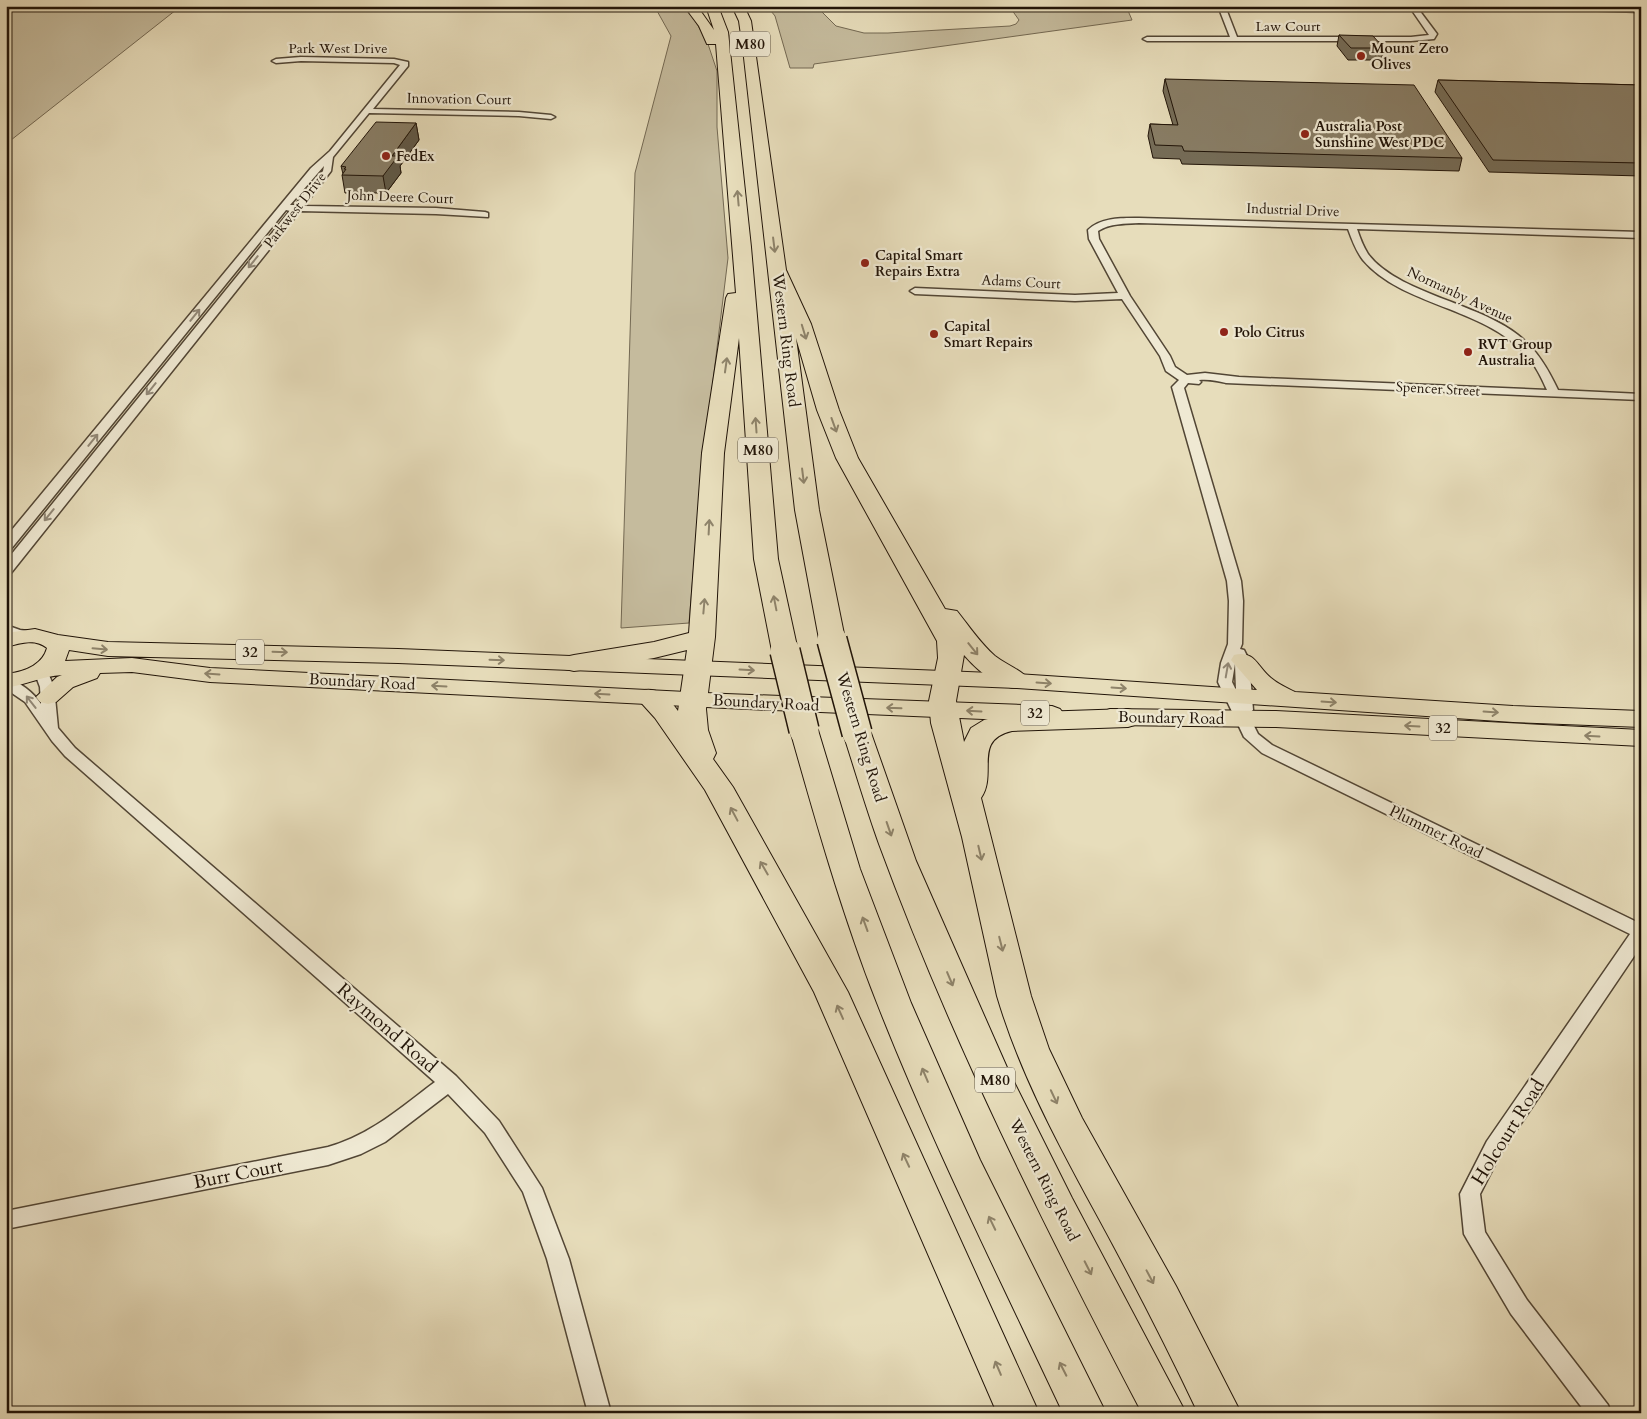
<svg xmlns="http://www.w3.org/2000/svg" width="1647" height="1419" font-family="Cardo,serif">
<rect width="100%" height="100%" fill="#e7ddbb"/>
<filter id="stains"><feTurbulence type="fractalNoise" baseFrequency=".004" numOctaves="4"/><feColorMatrix values="0 0 0 0 .2 0 0 0 0 .09 0 0 0 0 .02 0 0 0 .5 -.17"/></filter>
<radialGradient id="worn" r=".72"><stop offset=".6" stop-color="#630" stop-opacity="0"/><stop offset="1" stop-color="#630" stop-opacity=".3"/></radialGradient>
<!-- green -->
<g fill="#c5bb9d" stroke="#736852">
<polygon points="6,6 181,6 6,144"/>
<polygon points="556,6 700,6 703,11 691,14 707,41 717,71 717,127 728,258 701,479 689,623 621,628 635,173 671,36 656,9"/>
<polygon points="767,6 816,6 836,26 864,33 888,33 1010,26 1016,24 1019,20 1009,6 1126,6 1132,20 814,64 813,68 790,68 775,16"/>
</g>
<g fill="none" stroke-linecap="round" stroke-linejoin="round">
<defs>
<g id="street">
<polygon points="1218,6 1225,6 1237,37 1411,37 1429,35 1409,6 1416,6 1437,34 1434,39 1411,41 1147,41 1143,39 1147,37 1230,37"/>
<polygon points="1591,6 1641,8 1641,12 1552,9 1549,7"/>
<path d="M301 57 394 59 408 62V66L373 109 519 112 551 115 555 117 551 119 519 116 369 113 333 157 331 171 304 206 436 208 485 212 488 213V217L436 214 300 211 11 573 6 574V561L290 211 286 210 11 549 6 550V537L311 168 330 151 400 65 394 63 301 61 276 63 272 61 276 59ZM324 166 323 171 295 205H290Z"/>
<path d="M1139 218 1641 232V238L1357 229C1360 238 1363 246 1368 254 1397 293 1478 303 1518 335 1537 350 1548 369 1558 390L1641 394V400L1226 383C1217 381 1210 379 1199 380L1201 382 1199 384 1188 383 1184 388 1241 581 1243 601 1242 644 1240 649 1244 650 1249 660 1253 710 1248 714 1258 734 1272 745 1641 924V946L1501 1153 1480 1194 1485 1232 1527 1300 1608 1405 1611 1413H1586L1511 1314 1468 1241 1464 1234 1460 1194 1487 1141 1630 934 1262 753 1244 737 1218 682 1221 663 1228 644 1229 601 1227 581 1172 387 1179 380 1166 371 1160 356 1122 299 1075 301 915 294 910 291 915 288 1075 295 1118 293 1089 239 1088 230C1101 217 1123 218 1139 218ZM1139 223 1348 229C1352 240 1356 251 1363 260 1402 306 1483 307 1525 354 1535 364 1541 377 1547 390L1239 377 1205 373 1187 375 1175 367 1170 356 1130 296 1099 239 1098 231C1110 223 1125 224 1139 223ZM1235 664 1236 690 1232 682Z"/>
<path d="M6 625 20 630 36 632 38 635 36 638C26 641 16 638 6 634Z"/>
<path d="M41 667 46 668 54 687 58 728 75 748 456 1076 499 1121 542 1188 569 1259 611 1413H588L547 1259 523 1192 485 1133 448 1094 385 1142 361 1154 328 1165 6 1229V1211L328 1147C372 1134 400 1108 435 1082L65 756 52 741 25 702 6 689V678C19 681 34 693 41 704L40 687 34 671 36 668Z"/>
</g>
<g id="primary">
<path d="M35 629 58 635 108 642 398 649 1017 674 1257 690 1231 660 1234 655C1255 650 1257 667 1271 678 1278 684 1287 688 1295 692L1513 706 1641 711V727L1513 722 1017 688 398 663 108 656 69 650 65 661 132 658 210 668 726 694 1052 706 1060 709 1064 714 1060 719 1052 722 726 708 210 682 132 672 100 673 97 678 73 687 56 702 48 704 40 702 36 697 57 677 62 675C43 676 25 685 6 688V674C23 672 42 666 47 648 35 638 20 643 6 647V633Z"/>
<polygon points="1110,709 1276,711 1641,730 1641,746 1276,727 1110,725 1102,722 1098,717 1102,712"/>
</g>
<g id="highway">
<path d="M684 6H697L714 30 706 6H718L728 32 751 247 778 559 798 651 794 657 785 659 776 657 772 651 754 559 739 338 724 453 715 637 706 709 708 730 716 753 713 759 733 787 848 992 1039 1413H997L814 992 705 790 655 718 636 697 640 691C658 686 668 697 678 711L687 650 654 658 574 671 565 669 561 663 565 657 574 655 654 642 689 633 702 453 726 298 728 294 736 293 716 44H707L699 26Z"/>
<path d="M732 6H744L751 21 786 270 811 324 839 410 858 458 945 609 957 611C969 626 980 643 995 656 1006 665 1023 670 1030 681L1027 687C1003 693 979 672 964 655L956 701 964 742 971 728 984 720 1012 713 1128 709 1138 712 1142 718 1138 724 1128 727 1012 731C972 740 998 774 981 798L1031 996 1049 1049 1082 1118 1176 1286 1241 1413H1198C1171 1356 1142 1299 1112 1243 1069 1163 1023 1084 997 996L962 837 931 723 929 701 938 658 937 641 836 458 817 410 796 338 819 510 845 639 841 645 832 647 823 645 819 639 795 510 743 49 739 21Z"/>
<path d="M804 721 814 724 818 730 860 869 911 1003 980 1160 1106 1413H1063C999 1277 932 1143 877 1003 842 914 816 822 790 730L794 724Z"/>
<path d="M857 724 867 727 871 733 916 861 1009 1072 1072 1198 1186 1413H1142C1045 1228 951 1040 879 844 866 808 855 770 843 733L847 727Z"/>
</g>
</defs>
<!-- street casing -->
<use href="#street" stroke="#524635" stroke-width="3"/>
<!-- primary casing -->
<use href="#primary" stroke="#211408" stroke-width="2"/>
<!-- highway casing -->
<use href="#highway" stroke="#211408" stroke-width="2"/>
<!-- street -->
<use href="#street" fill="#efe9d3" fill-rule="evenodd"/>
<!-- primary -->
<use href="#primary" fill="#e7ddbb" fill-rule="evenodd"/>
<!-- highway -->
<use href="#highway" fill="#e7ddbb" fill-rule="evenodd"/>
<defs>
<polyline id="highway-bridge-far1" points="832,639 833,642"/>
<g id="highway-bridge">
<polyline points="832,640 857,733"/>
<polyline points="785,651 804,730"/>
</g>
</defs>
<!-- highway-bridge-far1 casing -->
<use href="#highway-bridge-far1" stroke="#211408" stroke-width="25" stroke-linecap="butt"/>
<!-- highway-bridge casing -->
<use href="#highway-bridge" stroke="#211408" stroke-width="32" stroke-linecap="butt"/>
<!-- highway-bridge-far1 -->
<use href="#highway-bridge-far1" stroke="#e7ddbb" stroke-width="23"/>
<!-- highway-bridge -->
<use href="#highway-bridge" stroke="#e7ddbb" stroke-width="29"/>
</g>
<!-- wall -->
<g fill="#756c57" stroke="#211408">
<polygon points="1339,35 1384,48 1381,60 1348,60 1337,46"/>
<polygon points="1165,79 1462,158 1459,171 1182,164 1180,159 1153,158 1148,136 1150,124 1173,125 1163,91"/>
<polygon points="1438,80 1641,85 1641,176 1489,172 1435,92"/>
<polygon points="416,123 419,140 400,166 401,173 386,193 345,193 342,175 343,174 341,166"/>
</g>
<!-- shaded-wall -->
<polygon fill="#5f5847" stroke="#211408" points="416,123 419,140 400,166 401,173 386,193 383,176 392,156"/>
<!-- building -->
<g fill="#887d65" stroke="#211408">
<polygon points="1339,35 1373,36 1384,48 1351,48"/>
<polygon points="1165,79 1414,85 1462,158 1184,151 1182,146 1155,145 1150,124 1178,125"/>
<polygon points="1438,80 1641,85 1641,163 1493,160"/>
<polygon points="376,122 416,123 392,156 398,156 383,176 342,175 346,169 344,169 346,167 341,166"/>
</g>
<!-- one-way arrows -->
<defs><path id="oneway-shaft" d="M-6 0H5M1.5-3L5.5 0L1.5 3" fill="none" stroke-width="1.6" stroke-linecap="round" stroke-linejoin="round" transform="scale(1.25)"/></defs>
<g stroke="#8e836a">
<use href="#oneway-shaft" transform="translate(738 198) rotate(-95)"/>
<use href="#oneway-shaft" transform="translate(774 245) rotate(83)"/>
<use href="#oneway-shaft" transform="translate(804 332) rotate(73)"/>
<use href="#oneway-shaft" transform="translate(726 365) rotate(-82)"/>
<use href="#oneway-shaft" transform="translate(756 425) rotate(-94)"/>
<use href="#oneway-shaft" transform="translate(834 425) rotate(70)"/>
<use href="#oneway-shaft" transform="translate(803 476) rotate(83)"/>
<use href="#oneway-shaft" transform="translate(709 527) rotate(-87)"/>
<use href="#oneway-shaft" transform="translate(775 603) rotate(-101)"/>
<use href="#oneway-shaft" transform="translate(704 606) rotate(-85)"/>
<use href="#oneway-shaft" transform="translate(100 649) rotate(5)"/>
<use href="#oneway-shaft" transform="translate(973 649) rotate(51)"/>
<use href="#oneway-shaft" transform="translate(280 652) rotate(2)"/>
<use href="#oneway-shaft" transform="translate(497 660) rotate(2)"/>
<use href="#oneway-shaft" transform="translate(747 670) rotate(3)"/>
<use href="#oneway-shaft" transform="translate(212 674) rotate(-176)"/>
<use href="#oneway-shaft" transform="translate(1044 683) rotate(4)"/>
<use href="#oneway-shaft" transform="translate(439 686) rotate(-177)"/>
<use href="#oneway-shaft" transform="translate(1119 688) rotate(4)"/>
<use href="#oneway-shaft" transform="translate(602 694) rotate(-177)"/>
<use href="#oneway-shaft" transform="translate(1329 702) rotate(4)"/>
<use href="#oneway-shaft" transform="translate(894 708) rotate(-178)"/>
<use href="#oneway-shaft" transform="translate(974 711) rotate(-177)"/>
<use href="#oneway-shaft" transform="translate(1491 712) rotate(4)"/>
<use href="#oneway-shaft" transform="translate(1412 726) rotate(-177)"/>
<use href="#oneway-shaft" transform="translate(1592 736) rotate(-177)"/>
<use href="#oneway-shaft" transform="translate(734 814) rotate(-118)"/>
<use href="#oneway-shaft" transform="translate(889 829) rotate(71)"/>
<use href="#oneway-shaft" transform="translate(980 853) rotate(77)"/>
<use href="#oneway-shaft" transform="translate(764 868) rotate(-120)"/>
<use href="#oneway-shaft" transform="translate(865 924) rotate(-110)"/>
<use href="#oneway-shaft" transform="translate(1001 944) rotate(76)"/>
<use href="#oneway-shaft" transform="translate(950 979) rotate(67)"/>
<use href="#oneway-shaft" transform="translate(840 1012) rotate(-114)"/>
<use href="#oneway-shaft" transform="translate(925 1075) rotate(-113)"/>
<use href="#oneway-shaft" transform="translate(1054 1097) rotate(65)"/>
<use href="#oneway-shaft" transform="translate(906 1160) rotate(-115)"/>
<use href="#oneway-shaft" transform="translate(992 1223) rotate(-116)"/>
<use href="#oneway-shaft" transform="translate(1088 1268) rotate(63)"/>
<use href="#oneway-shaft" transform="translate(1150 1277) rotate(62)"/>
<use href="#oneway-shaft" transform="translate(998 1368) rotate(-113)"/>
<use href="#oneway-shaft" transform="translate(1063 1369) rotate(-117)"/>
</g>
<g stroke="#928978">
<use href="#oneway-shaft" transform="translate(253 262) rotate(129)"/>
<use href="#oneway-shaft" transform="translate(195 315) rotate(-51)"/>
<use href="#oneway-shaft" transform="translate(151 389) rotate(129)"/>
<use href="#oneway-shaft" transform="translate(93 440) rotate(-51)"/>
<use href="#oneway-shaft" transform="translate(49 515) rotate(129)"/>
<use href="#oneway-shaft" transform="translate(1227 670) rotate(-80)"/>
<use href="#oneway-shaft" transform="translate(31 702) rotate(-128)"/>
</g>
<!-- markers -->
<g fill="#8f2418" stroke="#efe9d3" stroke-width="2">
<circle cx="1361" cy="56" r="5"/>
<circle cx="1305" cy="134" r="5"/>
<circle cx="386" cy="156" r="5"/>
<circle cx="865" cy="263" r="5"/>
<circle cx="1224" cy="332" r="5"/>
<circle cx="934" cy="334" r="5"/>
<circle cx="1468" cy="352" r="5"/>
</g>
<g text-anchor="middle" dominant-baseline="central" stroke-width="4.5" stroke-linejoin="round" paint-order="stroke">
<!-- far-street labels -->
<g font-size="14" fill="#211408" stroke="#efe9d3">
<text x="1288" y="26">Law Court</text>
<text x="338" y="48">Park West Drive</text>
<text transform="translate(459 99) rotate(1)">Innovation Court</text>
<text transform="translate(400 197) rotate(2)">John Deere Court</text>
<text transform="translate(295 210) rotate(-52)">Parkwest Drive</text>
<text transform="translate(1293 210) rotate(2)">Industrial Drive</text>
<text transform="translate(1021 282) rotate(3)">Adams Court</text>
<text transform="translate(1460 295) rotate(25)">Normanby Avenue</text>
<text transform="translate(1438 389) rotate(3)">Spencer Street</text>
</g>
<!-- far-poi labels -->
<g font-size="14" font-weight="bold" fill="#211408" stroke="#efe9d3" text-anchor="start">
<text x="1371" y="48">Mount Zero<tspan x="1371" dy="16">Olives</tspan></text>
<text x="1315" y="126">Australia Post<tspan x="1315" dy="16">Sunshine West PDC</tspan></text>
<text x="396" y="156">FedEx</text>
<text x="875" y="255">Capital Smart<tspan x="875" dy="16">Repairs Extra</tspan></text>
<text x="944" y="326">Capital<tspan x="944" dy="16">Smart Repairs</tspan></text>
<text x="1234" y="332">Polo Citrus</text>
<text x="1478" y="344">RVT Group<tspan x="1478" dy="16">Australia</tspan></text>
</g>
<!-- shield labels -->
<g fill="#efe9d3" stroke="#5f5445" stroke-width="1">
<rect x="730" y="31.5" width="40" height="25" rx="4"/>
<rect x="738" y="437.5" width="40" height="25" rx="4"/>
<rect x="236" y="639.5" width="28" height="25" rx="4"/>
<rect x="1021" y="700.5" width="28" height="25" rx="4"/>
<rect x="1429" y="715.5" width="28" height="25" rx="4"/>
<rect x="975" y="1067.5" width="40" height="25" rx="4"/>
</g>
<g font-size="15" font-weight="bold" fill="#211408">
<text x="750" y="44">M80</text>
<text x="758" y="450">M80</text>
<text x="250" y="652">32</text>
<text x="1035" y="713">32</text>
<text x="1443" y="728">32</text>
<text x="995" y="1080">M80</text>
</g>
<!-- street labels -->
<g font-size="16" fill="#211408" stroke="#efe9d3">
<text transform="translate(786 340) rotate(83)">Western Ring Road</text>
<text transform="translate(362 682) rotate(3)">Boundary Road</text>
<text transform="translate(766 703) rotate(3)">Boundary Road</text>
<text transform="translate(1171 718) rotate(1)">Boundary Road</text>
<text transform="translate(861 737) rotate(73)">Western Ring Road</text>
<text transform="translate(1436 832) rotate(26)">Plummer Road</text>
<text transform="translate(1044 1180) rotate(63)">Western Ring Road</text>
</g>
<!-- near-street labels -->
<g font-size="19" fill="#211408" stroke="#efe9d3">
<text transform="translate(387 1028) rotate(41)">Raymond Road</text>
<text transform="translate(1508 1132) rotate(-58)">Holcourt Road</text>
<text transform="translate(238 1174) rotate(-11)">Burr Court</text>
</g>
</g>
<!-- margin -->
<rect width="1647" height="1419" fill="none" stroke="#e7ddbb" stroke-width="25"/>
<rect x="8" y="8" width="1632" height="1404" fill="none" stroke="#211408" stroke-width="2.5"/>
<rect x="12" y="12" width="1622" height="1394" fill="none" stroke="#211408"/>
<rect width="100%" height="100%" filter="url(#stains)"/>
<rect width="100%" height="100%" fill="url(#worn)"/>
</svg>
